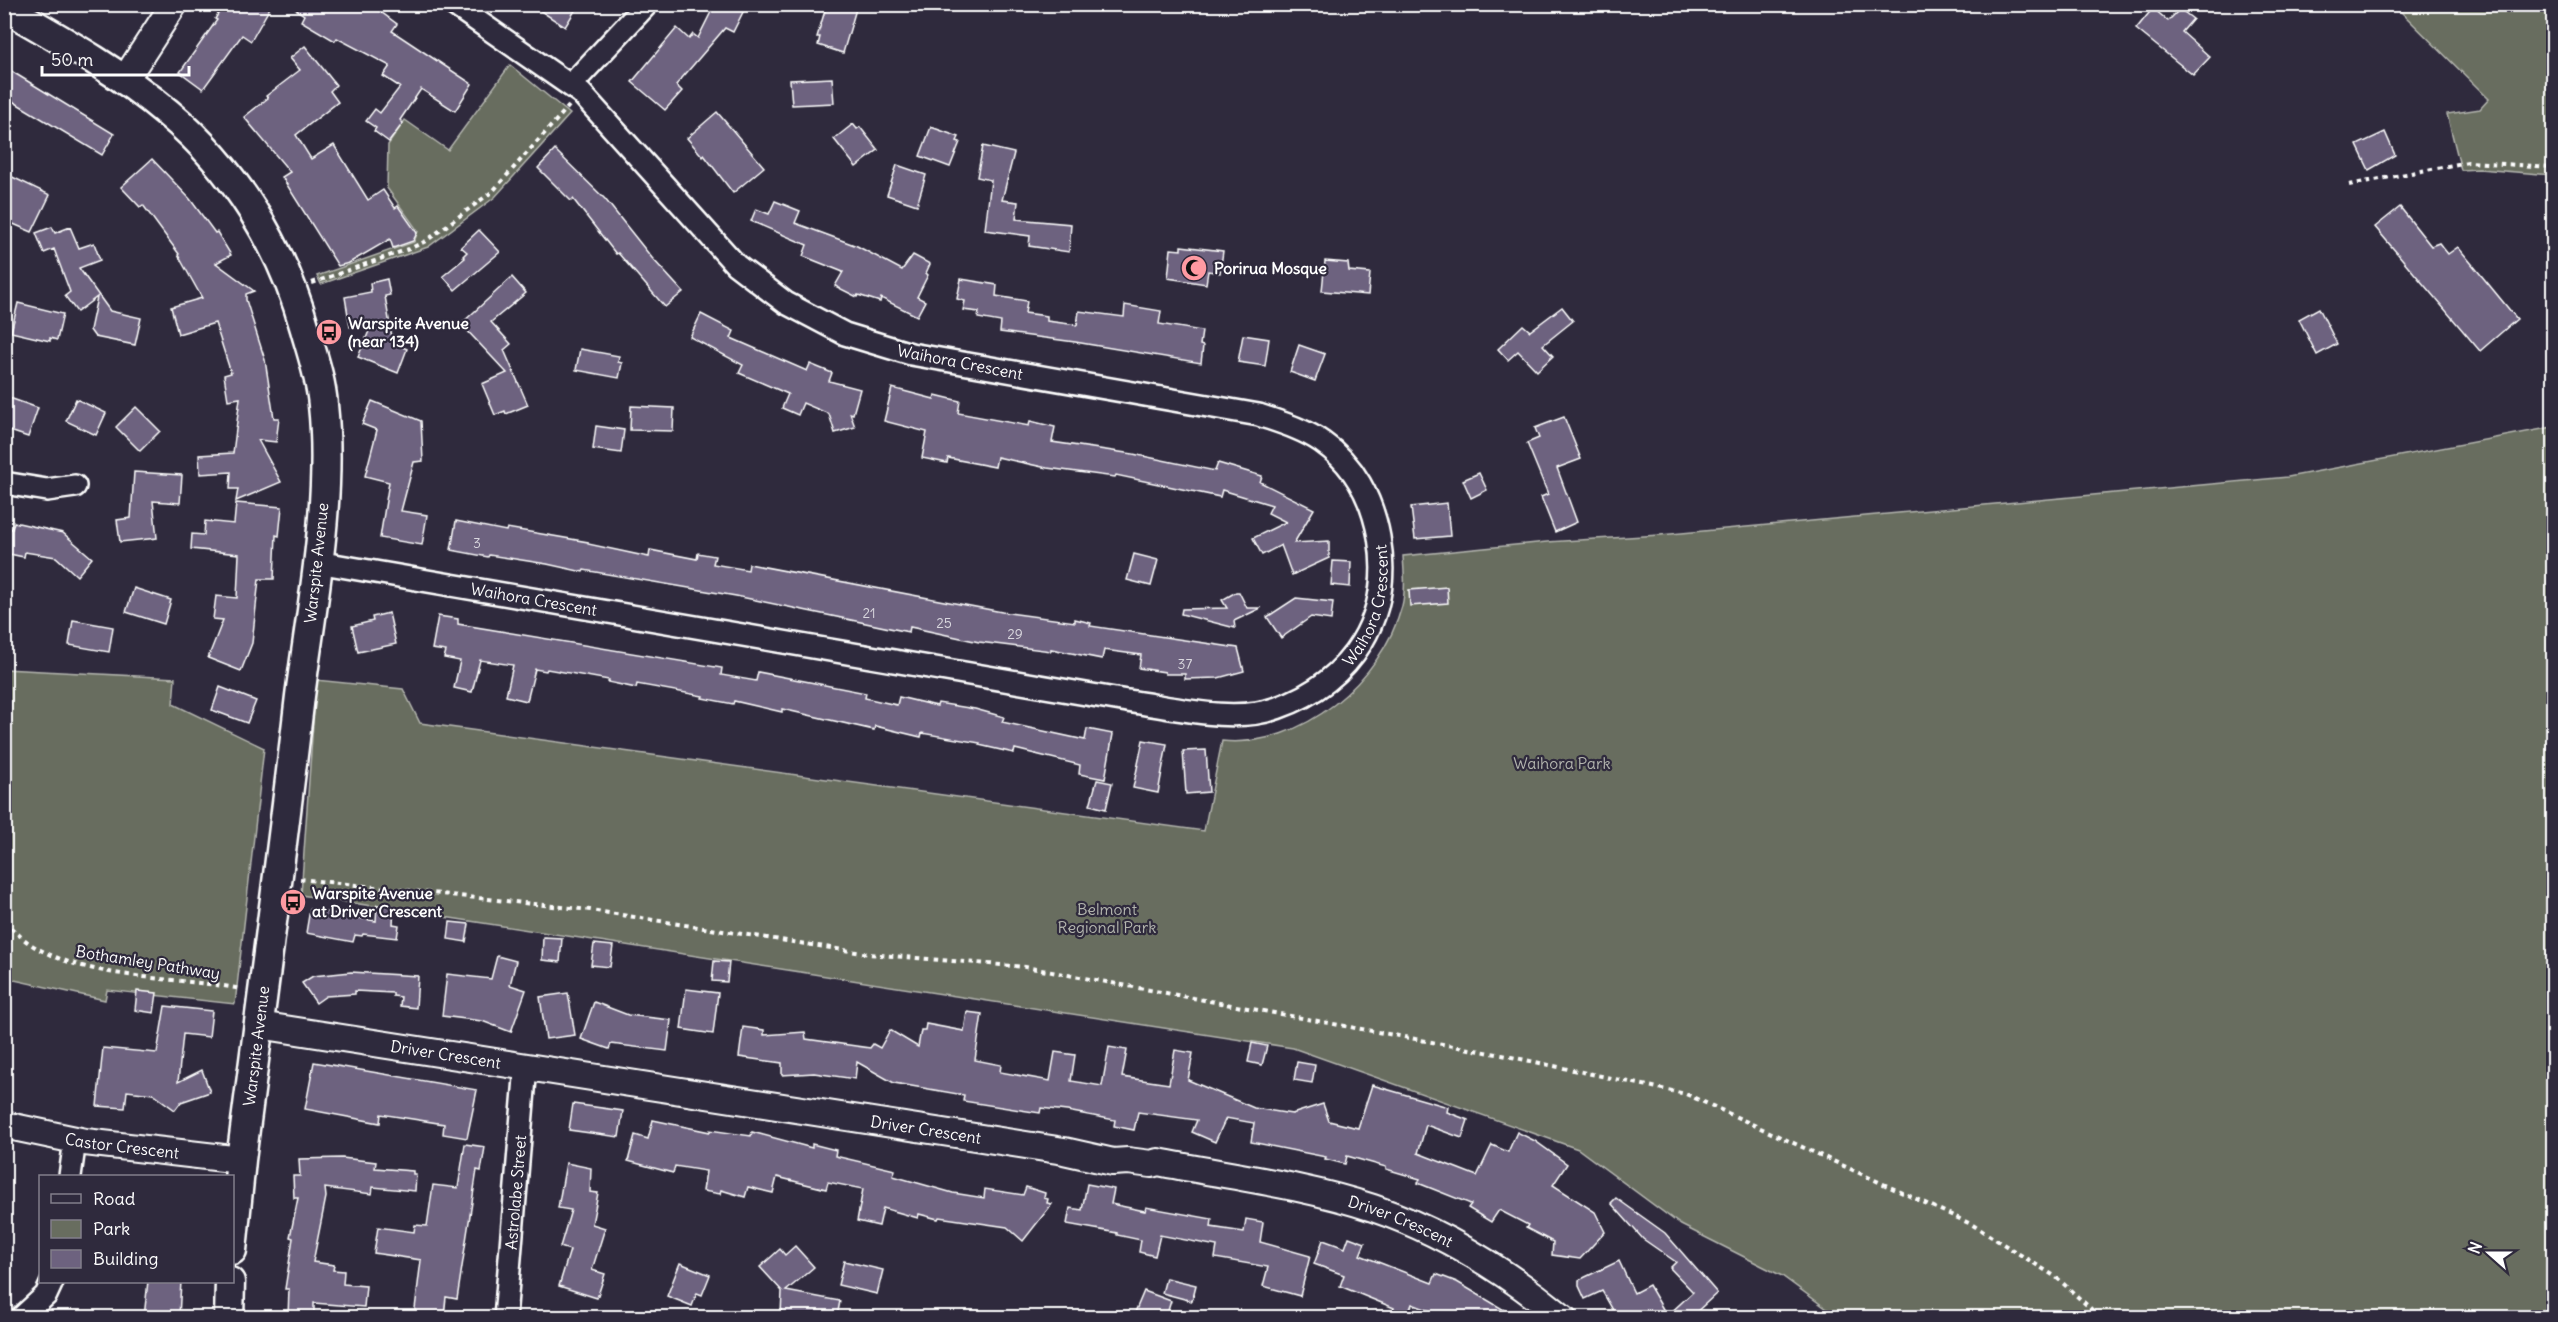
<svg xmlns="http://www.w3.org/2000/svg" width="2558" height="1322" font-family="Delius,sans-serif">
<rect width="100%" height="100%" fill="#2f2a3d"/>
<filter id="ink" filterUnits="userSpaceOnUse"><feTurbulence type="fractalNoise" baseFrequency=".0167" numOctaves="2"/><feDisplacementMap in="SourceGraphic" scale="12" xChannelSelector="R" yChannelSelector="G"/><feConvolveMatrix kernelMatrix="1 2 1 2 8 2 1 2 1" color-interpolation-filters="sRGB"/></filter>
<g filter="url(#ink)">
<!-- green -->
<g fill="#686d5f" stroke="#b4b6af" stroke-width="1.5">
<polygon points="2394,5 2553,5 2553,175 2479,169 2461,170 2447,114 2480,109 2489,99"/>
<polygon points="510,65 570,114 495,197 428,247 321,284 317,276 414,242 418,231 387,188 388,145 405,120 448,150"/>
<path d="M2553 427V1317H1838L1782 1276 1681 1225 1578 1149 1293 1048 301 895 316 680 403 689 420 723 1204 831 1222 741C1302 749 1382 680 1402 606 1406 590 1404 572 1403 556L1547 542 1660 535 2288 477Z"/>
<polygon points="4,669 175,678 173,704 264,748 235,1004 107,990 105,1000 5,978"/>
</g>
<!-- building -->
<g fill="#6d627f" stroke="#fff" stroke-width="1.5">
<polygon points="224,4 272,4 251,41 242,35 203,89 180,72 217,20 215,19"/>
<polygon points="288,4 370,4 397,24 392,31 472,84 455,111 421,89 400,120 403,123 389,142 374,131 376,128 366,121 375,109 380,113 400,87 383,76 390,66 337,38 335,41 301,21 304,15"/>
<polygon points="530,4 579,4 565,27"/>
<polygon points="715,4 747,4 733,32 725,28 676,85 682,91 665,110 632,82 677,28 689,39 693,34 698,38"/>
<polygon points="827,4 843,4 856,9 843,53 818,45 820,37 817,37"/>
<polygon points="2153,8 2168,21 2180,9 2193,19 2182,32 2210,57 2193,75 2136,29"/>
<polygon points="305,46 336,85 330,91 338,102 296,135 311,159 334,145 368,200 383,190 395,208 398,206 417,233 413,241 393,248 390,239 349,263 338,266 282,177 290,172 244,117 268,98 266,96 300,70 290,58"/>
<polygon points="11,71 114,134 102,155 4,96 4,82"/>
<polygon points="832,78 834,103 792,105 790,80"/>
<polygon points="717,112 764,167 733,193 704,155 703,157 687,138"/>
<polygon points="853,124 857,129 860,127 878,150 856,167 834,139"/>
<polygon points="931,127 959,137 957,141 960,142 950,167 920,156"/>
<polygon points="2385,132 2395,155 2369,170 2357,145"/>
<polygon points="983,146 1014,153 1002,200 1018,202 1016,219 1071,224 1069,252 1029,246 1030,236 985,230 991,180 977,177"/>
<polygon points="555,150 605,199 652,258 683,292 665,307 618,253 616,254 573,199 571,201 538,168"/>
<polygon points="152,159 190,199 215,233 217,232 231,255 216,263 254,291 246,294 246,300 265,360 274,418 279,418 276,442 258,440 281,482 236,501 238,489 230,489 231,472 200,474 199,455 233,453 240,398 228,400 224,375 231,373 215,323 178,334 171,307 202,298 178,255 179,254 143,205 140,207 121,187"/>
<polygon points="897,165 926,175 917,205 887,195"/>
<polygon points="4,173 50,195 32,232 4,220"/>
<polygon points="775,201 800,211 795,223 857,246 902,270 913,255 930,264 926,273 928,275 917,297 925,301 917,316 881,298 880,302 858,295 857,297 835,286 843,272 803,256 807,245 751,221 756,209 769,214"/>
<polygon points="2400,207 2431,246 2439,243 2448,254 2458,247 2517,319 2480,351 2375,227"/>
<polygon points="52,227 55,233 70,227 79,248 94,243 100,260 79,268 110,311 141,318 135,345 95,337 90,330 97,297 77,312 65,296 70,292 54,249 44,253 36,233"/>
<polygon points="479,230 500,252 455,290 443,276 465,258 463,256 467,252 461,247"/>
<polygon points="1181,246 1223,251 1220,273 1208,271 1206,284 1168,278 1171,249 1181,250"/>
<polygon points="1325,261 1348,263 1349,271 1370,273 1368,295 1322,291"/>
<polygon points="512,277 526,293 491,322 511,344 504,350 528,405 506,414 505,411 495,415 482,384 507,373 461,324"/>
<polygon points="387,279 390,295 385,296 393,343 407,349 398,373 358,357 372,324 350,327 345,297 371,292 370,283"/>
<polygon points="961,279 997,285 996,296 1027,301 1025,313 1047,316 1047,321 1077,325 1079,311 1124,317 1125,305 1161,311 1159,324 1202,331 1200,345 1203,346 1201,363 1075,342 1000,332 1001,322 978,318 979,312 963,310 965,301 957,299"/>
<polygon points="18,303 63,314 57,340 50,338 50,341 11,332"/>
<polygon points="1562,307 1573,321 1543,345 1553,356 1537,371 1518,351 1508,360 1498,349 1523,325 1530,331"/>
<polygon points="2319,308 2337,344 2317,355 2299,319"/>
<polygon points="701,314 734,331 731,338 807,371 810,364 832,373 829,381 860,389 853,414 850,413 855,427 835,433 829,414 803,403 798,415 782,408 788,394 739,373 743,365 690,337"/>
<polygon points="1243,335 1269,339 1265,366 1238,362"/>
<polygon points="1299,345 1325,354 1315,381 1290,372"/>
<polygon points="580,349 619,356 618,362 622,363 619,378 576,370"/>
<polygon points="892,388 934,399 935,395 960,401 958,413 1029,426 1030,421 1055,427 1052,442 1133,454 1215,471 1218,463 1262,476 1260,482 1314,509 1294,543 1329,541 1329,558 1292,575 1281,545 1262,555 1253,538 1286,522 1268,513 1272,505 1222,490 1220,497 1116,475 1115,477 1047,468 997,457 995,467 948,458 947,463 922,458 927,432 884,421"/>
<polygon points="4,396 38,408 28,437 4,429"/>
<polygon points="76,399 106,413 96,435 66,421"/>
<polygon points="372,401 421,421 423,461 414,462 401,511 427,515 422,545 380,538 389,482 365,476 377,430 362,424"/>
<polygon points="631,406 674,408 673,431 630,430"/>
<polygon points="136,407 160,431 140,451 116,427"/>
<polygon points="1564,417 1581,459 1557,468 1577,522 1555,532 1541,497 1548,494 1527,443 1539,438 1535,428"/>
<polygon points="596,426 624,430 621,453 593,449"/>
<polygon points="134,472 182,475 180,503 153,501 157,538 120,542 117,520 131,518"/>
<polygon points="1479,473 1487,490 1471,498 1463,480"/>
<polygon points="236,503 282,507 279,536 276,535 274,579 259,579 252,643 241,671 208,658 223,620 213,619 216,596 237,598 239,554 191,549 192,534 204,535 205,521 234,524"/>
<polygon points="1447,503 1450,536 1415,539 1411,507"/>
<polygon points="456,521 506,531 507,528 588,542 588,544 649,557 650,550 697,559 698,553 715,556 713,564 748,570 749,564 1002,612 1075,622 1075,619 1091,623 1090,626 1238,648 1244,671 1218,678 1185,679 1185,674 1165,674 1165,672 1139,668 1141,655 1104,650 1102,659 1051,649 1051,651 979,642 910,627 909,632 736,596 584,570 583,572 547,564 489,555 488,557 451,550"/>
<polygon points="14,522 63,533 92,558 77,576 56,557 25,552 24,557 4,553 4,527 12,529"/>
<polygon points="1134,554 1158,560 1151,586 1127,580"/>
<polygon points="1333,561 1351,562 1350,587 1331,585"/>
<polygon points="1447,587 1448,603 1410,606 1409,590"/>
<polygon points="134,588 171,600 164,624 126,612"/>
<polygon points="1236,592 1239,592 1247,608 1261,608 1234,621 1235,628 1181,614 1182,609 1227,608 1222,600"/>
<polygon points="1296,598 1333,602 1331,620 1311,617 1281,638 1267,617"/>
<polygon points="389,613 396,644 358,652 352,626 373,621 372,617"/>
<polygon points="438,616 458,619 458,624 722,668 721,675 756,681 758,672 866,693 865,698 897,705 899,697 937,706 938,703 975,709 1004,717 1002,722 1085,740 1087,729 1113,734 1105,779 1079,774 1080,765 1015,749 1014,753 979,745 980,743 922,733 921,737 875,726 874,730 782,709 782,712 734,701 733,704 702,698 703,696 637,684 636,688 608,682 609,680 547,669 546,671 535,669 527,701 506,696 513,665 480,660 472,692 454,688 460,661 444,658 446,651 432,649"/>
<polygon points="73,620 113,627 109,652 69,645"/>
<polygon points="220,687 256,701 247,723 212,710"/>
<polygon points="1143,740 1167,744 1158,793 1133,788"/>
<polygon points="1206,750 1209,792 1186,794 1183,751"/>
<polygon points="1097,780 1112,783 1106,809 1090,805"/>
<polygon points="377,905 394,906 393,924 399,925 397,938 363,934 362,936 355,935 353,942 306,933 310,909 376,921"/>
<polygon points="450,922 469,924 466,942 448,939"/>
<polygon points="543,937 562,938 560,962 542,960"/>
<polygon points="594,944 613,946 610,967 591,965"/>
<polygon points="497,956 516,961 510,985 526,990 511,1032 482,1021 442,1016 447,974 491,979"/>
<polygon points="714,961 729,962 727,982 712,981"/>
<polygon points="351,972 418,976 416,1008 400,1006 401,997 393,996 393,993 355,991 355,994 326,996 316,1003 302,983 313,976"/>
<polygon points="686,989 718,993 713,1034 681,1029"/>
<polygon points="137,991 157,993 154,1013 135,1010"/>
<polygon points="568,993 575,1035 546,1039 540,997"/>
<polygon points="594,1002 628,1015 671,1020 667,1051 611,1044 609,1049 581,1039"/>
<polygon points="165,1006 212,1011 209,1037 183,1034 178,1082 202,1070 210,1092 181,1102 175,1110 153,1094 127,1091 125,1108 97,1106 103,1048 157,1053"/>
<polygon points="967,1012 982,1014 975,1060 1001,1065 1000,1072 1050,1081 1055,1052 1075,1055 1071,1081 1102,1086 1109,1047 1127,1050 1122,1077 1169,1084 1175,1050 1193,1053 1188,1080 1254,1108 1292,1114 1323,1104 1329,1121 1358,1128 1372,1085 1448,1107 1447,1112 1468,1120 1462,1138 1426,1125 1418,1153 1477,1176 1492,1145 1508,1152 1517,1132 1535,1141 1567,1164 1553,1185 1595,1212 1605,1232 1580,1259 1552,1255 1553,1242 1526,1228 1528,1225 1499,1210 1491,1222 1468,1208 1471,1204 1418,1183 1420,1179 1386,1169 1386,1167 1347,1156 1345,1164 1325,1159 1326,1157 1251,1142 1254,1123 1226,1118 1215,1142 1192,1132 1197,1120 1138,1112 1134,1130 1114,1126 1115,1120 1067,1111 1041,1108 1040,1113 963,1101 964,1095 894,1083 857,1062 855,1079 814,1073 782,1075 782,1063 739,1057 743,1027 764,1030 764,1035 805,1032 806,1039 870,1048 873,1044 880,1048 890,1030 918,1047 921,1030 925,1030 926,1024 964,1031"/>
<polygon points="1252,1043 1267,1046 1262,1065 1248,1062"/>
<polygon points="314,1062 477,1090 467,1138 443,1134 444,1124 381,1114 380,1123 305,1109"/>
<polygon points="1297,1062 1315,1065 1312,1083 1294,1080"/>
<polygon points="573,1104 623,1111 619,1137 569,1130"/>
<polygon points="653,1120 710,1132 710,1130 751,1136 752,1132 812,1148 812,1144 836,1150 835,1156 895,1170 893,1176 953,1193 984,1198 985,1189 1023,1195 1026,1187 1045,1193 1044,1198 1048,1199 1047,1203 1052,1204 1023,1241 1007,1227 939,1217 938,1219 919,1214 918,1218 883,1208 879,1226 857,1221 863,1189 828,1182 826,1189 777,1177 773,1193 748,1187 745,1197 721,1190 720,1194 703,1191 706,1171 675,1166 673,1173 628,1161 635,1135 648,1139"/>
<polygon points="465,1144 485,1147 481,1171 477,1170 457,1299 446,1297 444,1317 414,1317 421,1260 374,1253 378,1227 414,1232 415,1225 427,1226 433,1185 458,1188"/>
<polygon points="342,1158 376,1162 375,1168 413,1171 413,1174 416,1174 415,1191 373,1187 372,1194 325,1188 326,1197 313,1262 334,1265 333,1270 344,1271 343,1284 366,1286 364,1307 314,1303 314,1317 288,1317 289,1289 285,1289 293,1238 290,1237 298,1198 294,1198 293,1176 300,1176 299,1159"/>
<polygon points="566,1163 591,1168 590,1192 598,1193 592,1224 605,1228 592,1270 605,1274 597,1298 559,1286 570,1250 560,1247 571,1210 558,1208"/>
<polygon points="1087,1184 1114,1189 1111,1204 1145,1211 1146,1207 1212,1219 1211,1227 1244,1232 1246,1219 1263,1222 1260,1242 1310,1256 1300,1296 1263,1286 1268,1267 1215,1258 1217,1246 1160,1235 1155,1256 1139,1252 1141,1240 1117,1235 1117,1233 1067,1224 1070,1208 1082,1210"/>
<polygon points="1616,1198 1665,1233 1717,1293 1691,1317 1617,1317 1602,1291 1585,1299 1579,1286 1579,1280 1619,1261 1634,1293 1649,1285 1667,1316 1693,1292 1670,1268 1676,1262 1643,1239 1611,1203"/>
<polygon points="1349,1237 1365,1243 1360,1255 1432,1283 1436,1274 1457,1282 1516,1317 1446,1317 1412,1304 1407,1317 1391,1317 1394,1308 1340,1286 1344,1275 1314,1264 1323,1240 1345,1248"/>
<polygon points="795,1246 814,1267 786,1291 840,1301 837,1317 781,1315 782,1291 760,1267 780,1249 785,1255"/>
<polygon points="844,1261 883,1270 877,1294 838,1285"/>
<polygon points="680,1263 710,1275 702,1295 697,1293 692,1306 667,1296"/>
<polygon points="1166,1278 1196,1285 1192,1301 1162,1293"/>
<polygon points="148,1281 181,1281 179,1317 144,1317"/>
<polygon points="1144,1291 1171,1301 1166,1317 1133,1317"/>
</g>
<g fill="none" stroke-linecap="round" stroke-linejoin="round">
<defs>
<g id="minor">
<polyline points="571,85 647,4"/>
<polyline points="4,483 47,490 75,486"/>
<path id="s1" d="M317 562 1127 701C1172 707 1233 724 1277 708 1353 681 1393 616 1379 537 1372 499 1354 464 1322 442 1304 429 1279 422 1259 415L911 354 845 334 786 303 736 265 581 93 453 4"/>
<polyline points="70,1176 75,1140"/>
<polyline points="21,1318 46,1295 52,1282"/>
<path id="s2" d="M505 1318 526 1066"/>
</g>
<g id="tertiary">
<polyline points="124,81 174,4"/>
<path id="s3" d="M259 1025 1064 1151 1113 1162 1128 1161 1151 1164 1158 1162C1229 1176 1304 1185 1373 1208 1443 1232 1506 1271 1563 1318"/>
<path id="s4" d="M4 1125 85 1142 241 1160"/>
</g>
<g id="secondary">
<path d="M4 7C60 39 118 71 168 113 235 169 282 246 305 329 312 354 321 379 323 405 333 498 312 604 300 696 282 851 261 1006 241 1160L232 1250"/>
<polyline points="229,1318 230,1282"/>
</g>
</defs>
<!-- minor casing -->
<use href="#minor" stroke="#fff" stroke-width="26"/>
<!-- tertiary casing -->
<use href="#tertiary" stroke="#fff" stroke-width="30"/>
<!-- secondary casing -->
<use href="#secondary" stroke="#fff" stroke-width="33"/>
<!-- path -->
<g stroke="#fff" stroke-width="4" stroke-dasharray="4.5 4.5" stroke-linecap="butt">
<polyline points="2349,185 2468,162 2554,167"/>
<polyline points="312,283 409,249 426,241 493,191 569,106"/>
<polyline points="300,879 590,910 869,954 1025,967 1502,1055 1686,1094 1971,1224 2056,1277 2101,1318"/>
<path d="M4 922C13 929 20 937 29 943 85 981 175 976 241 989"/>
</g>
<!-- minor -->
<use href="#minor" stroke="#2f2a3d" stroke-width="21"/>
<!-- tertiary -->
<use href="#tertiary" stroke="#2f2a3d" stroke-width="26"/>
<!-- secondary -->
<use href="#secondary" stroke="#2f2a3d" stroke-width="28"/>
</g>
</g>
<!-- icons -->
<defs>
<symbol id="mosque-disc" viewBox="-11 -11 22 22"><circle r="9.5" fill="#ff9aa2" stroke="#2f2a3d"/><path d="M3.5-4.9A6 6 0 1 0 3.5 4.9A5 5 0 1 1 3.5-4.9Z" fill="#111"/></symbol>
<symbol id="bus-disc" viewBox="-11 -11 22 22"><circle r="9.5" fill="#ff9aa2" stroke="#2f2a3d"/><path d="M-5-6H5V4H4V6H2V4H-2V6H-4V4H-5ZM-3.5-4V0h7V-4ZM-3.5 1.2v1.5H-2V1.2ZM2 1.2v1.5H3.5V1.2Z" fill="#111"/></symbol>
</defs>
<g fill-rule="evenodd">
<use href="#mosque-disc" x="1179" y="253" width="30" height="30"/>
<use href="#bus-disc" x="314" y="317" width="30" height="30"/>
<use href="#bus-disc" x="278" y="887" width="30" height="30"/>
</g>
<g text-anchor="middle" dominant-baseline="central" stroke-width="4.5" stroke-linejoin="round" paint-order="stroke">
<!-- number labels -->
<g font-size="14" fill="#dad8df">
<text x="477" y="543">3</text>
<text x="869" y="613">21</text>
<text x="944" y="623">25</text>
<text x="1015" y="634">29</text>
<text x="1185" y="664">37</text>
</g>
<!-- poi labels -->
<g font-size="16" font-weight="bold" fill="#fff" stroke="#2f2a3d" text-anchor="start">
<text x="1214" y="268">Porirua Mosque</text>
<text x="348" y="323">Warspite Avenue<tspan x="348" dy="18">(near 134)</tspan></text>
<text x="312" y="893">Warspite Avenue<tspan x="312" dy="18">at Driver Crescent</tspan></text>
</g>
<!-- street labels -->
<g font-size="16" fill="#fff" stroke="#2f2a3d">
<text transform="translate(960 362) rotate(11)">Waihora Crescent</text>
<text transform="translate(316 563) rotate(-84)">Warspite Avenue</text>
<text stroke="none"><textPath href="#s1" startOffset="220">Waihora Crescent</textPath></text>
<text stroke="none"><textPath href="#s1" startOffset="1120">Waihora Crescent</textPath></text>
<text transform="translate(148 962) rotate(9)">Bothamley Pathway</text>
<text transform="translate(256 1046) rotate(-83)">Warspite Avenue</text>
<text stroke="none"><textPath href="#s3" startOffset="189">Driver Crescent</textPath></text>
<text stroke="none"><textPath href="#s3" startOffset="675">Driver Crescent</textPath></text>
<text stroke="none"><textPath href="#s4" startOffset="120">Castor Crescent</textPath></text>
<text stroke="none"><textPath href="#s2" startOffset="126">Astrolabe Street</textPath></text>
<text stroke="none"><textPath href="#s3" startOffset="1161">Driver Crescent</textPath></text>
</g>
<!-- park labels -->
<g font-size="16" fill="#b4b6af" stroke="#2f2a3d">
<text x="1562" y="763">Waihora Park</text>
<text x="1107" y="909">Belmont<tspan x="1107" dy="18">Regional Park</tspan></text>
</g>
</g>
<!-- margin -->
<rect width="2558" height="1322" fill="none" stroke="#2f2a3d" stroke-width="24"/>
<rect x="12" y="12" width="2534" height="1298" fill="none" stroke="#fff" stroke-width="2" filter="url(#ink)"/>
<!-- legend -->
<rect x="39" y="1175" width="195" height="108" fill="#2f2a3d" stroke="#827f8b" stroke-width="1.5"/>
<rect x="51" y="1194" width="30" height="9" fill="#2f2a3d" stroke="#827f8b" stroke-width="1.5"/>
<text x="93" y="1205" font-size="18" fill="#ffffff">Road</text>
<rect x="51" y="1220" width="30" height="18" fill="#686d5f" stroke="#827f8b" stroke-width="1.5"/>
<text x="93" y="1235" font-size="18" fill="#ffffff">Park</text>
<rect x="51" y="1250" width="30" height="18" fill="#6d627f" stroke="#827f8b" stroke-width="1.5"/>
<text x="93" y="1265" font-size="18" fill="#ffffff">Building</text>
<!-- north arrow -->
<g transform="translate(2489 1253) rotate(291)" stroke="#2f2a3d" stroke-width="4.5" paint-order="stroke">
<path d="M0-4.5L10 22L0 15L-10 22Z" fill="#ffffff"/>
<text y="-9" font-size="16" font-weight="bold" text-anchor="middle" fill="#ffffff">N</text>
</g>
<!-- scale -->
<path d="M42 66v9h147v-9" fill="none" stroke="#ffffff" stroke-width="3"/>
<text x="51" y="66" font-size="18" fill="#ffffff" stroke="#2f2a3d" stroke-width="4.5" paint-order="stroke">50 m</text>
</svg>
